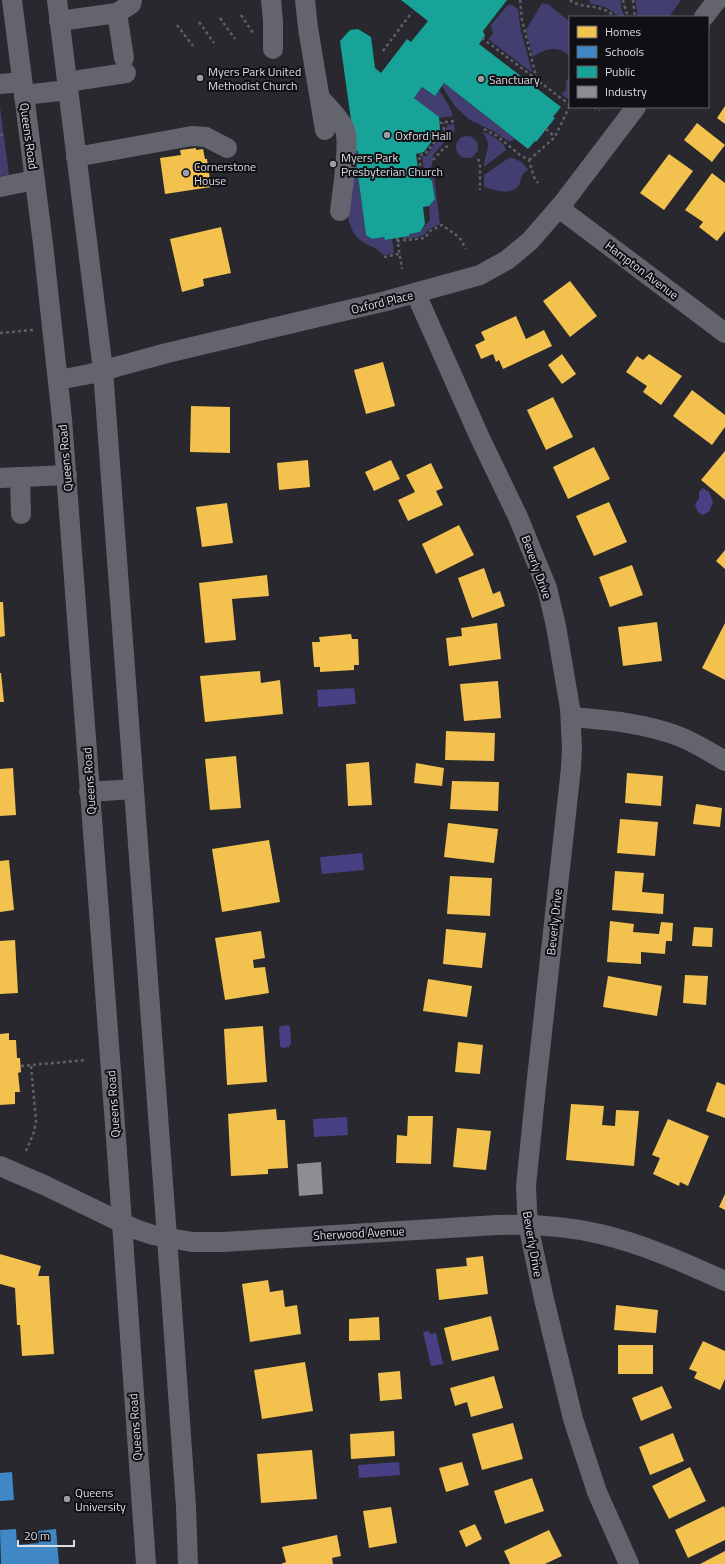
<svg xmlns="http://www.w3.org/2000/svg" width="725" height="1564" font-family="'Titillium Web',sans-serif">
<rect width="100%" height="100%" fill="#28282e"/>
<!-- green -->
<g fill="#423e6f">
<path d="M589 0H621V8L625 17H619C611 9 602 5 591 4Z"/>
<polygon points="635,0 681,0 669,17 638,17"/>
<path d="M542 3 549 5 570 22V56C558 45 545 48 533 57L526 30Z"/>
<polygon points="510,4 518,9 521,31 532,71 531,72 488,39 493,34 491,25 507,6"/>
<polygon points="570,74 570,100 561,94 566,90 566,82"/>
<polygon points="444,83 515,139 509,142 493,131 470,120 461,112 454,105 442,86"/>
<polygon points="422,87 435,96 439,90 449,106 453,116 439,118 414,98"/>
<polygon points="0,107 9,175 0,176"/>
<polygon points="454,124 455,130 433,155 432,166 430,169 424,170 422,156 426,156 447,127 447,125"/>
<path d="M482 132C489 133 505 142 506 150L484 167C484 152 494 146 482 132Z"/>
<circle cx="467" cy="147" r="11"/>
<path d="M352 151H358L359 160 356 161 366 235 372 239 384 237 385 240 392 239 394 253 384 255C376 246 363 245 356 236 340 216 349 175 352 151Z"/>
<path d="M510 157 522 162 528 170C521 174 522 177 520 183 513 197 495 190 484 187V175Z"/>
<polygon points="430,173 434,176 440,224 428,230 423,236 403,239 402,237 409,236 409,234 420,232 430,220 429,206 435,199 432,181 424,174"/>
</g>
<!-- water -->
<g fill="#474084">
<polygon points="703,488 709,492 713,502 709,512 702,515 698,512 695,505 699,498 699,492"/>
<polygon points="354,688 356,704 318,707 317,690"/>
<polygon points="362,853 364,870 322,874 320,857"/>
<polygon points="289,1025 290,1027 291,1044 289,1047 282,1048 280,1046 279,1028 281,1026"/>
<polygon points="347,1117 348,1135 314,1137 313,1119"/>
<polygon points="429,1331 430,1334 436,1333 443,1364 431,1366 423,1332"/>
<polygon points="399,1462 400,1475 359,1478 358,1465"/>
</g>
<!-- homes -->
<g fill="#f2c14e">
<polygon points="725,106 725,124 717,118"/>
<polygon points="697,123 725,145 712,162 684,140"/>
<polygon points="196,148 196,150 203,149 205,159 207,159 211,187 165,194 160,158 181,155 180,150"/>
<polygon points="669,154 693,171 664,210 640,193"/>
<polygon points="712,173 725,183 725,231 717,241 699,227 703,222 685,210"/>
<polygon points="221,227 231,273 203,279 204,286 182,292 170,239"/>
<polygon points="570,281 597,316 570,337 543,301"/>
<polygon points="516,316 526,339 544,330 552,346 503,369 499,360 496,362 493,354 481,359 475,345 485,340 481,332"/>
<polygon points="562,354 576,374 562,384 548,365"/>
<polygon points="649,354 682,376 661,405 643,392 647,386 626,372 637,356 643,360"/>
<polygon points="383,362 395,406 366,414 354,370"/>
<polygon points="692,390 725,415 725,427 712,445 673,416"/>
<polygon points="553,397 573,437 546,450 527,410"/>
<polygon points="191,406 230,407 230,453 190,452"/>
<polygon points="594,447 610,479 568,499 553,467"/>
<polygon points="725,451 725,500 701,480"/>
<polygon points="308,460 310,487 279,490 277,463"/>
<polygon points="391,460 400,479 374,491 365,472"/>
<polygon points="431,463 443,488 436,491 443,505 408,521 398,500 415,492 406,475"/>
<polygon points="609,502 627,542 594,556 576,516"/>
<polygon points="227,503 233,543 202,547 196,507"/>
<polygon points="459,525 474,555 436,574 422,544"/>
<polygon points="725,550 725,569 716,561"/>
<polygon points="632,565 643,595 610,607 599,577"/>
<polygon points="484,568 493,594 500,591 505,606 472,618 458,578"/>
<polygon points="267,575 269,596 232,599 236,640 205,643 199,583"/>
<polygon points="0,602 3,602 5,636 0,637"/>
<polygon points="657,622 662,661 623,666 618,627"/>
<polygon points="497,623 501,659 449,666 446,638 462,636 461,628"/>
<polygon points="725,623 725,680 702,668"/>
<polygon points="351,634 352,639 358,639 359,665 354,665 354,670 320,672 320,667 314,667 312,642 320,642 319,637"/>
<polygon points="260,671 261,683 280,680 283,714 205,722 200,676"/>
<polygon points="0,673 1,673 4,702 0,702"/>
<polygon points="498,681 501,718 464,721 460,684"/>
<polygon points="446,731 495,733 494,761 445,760"/>
<polygon points="236,756 241,808 210,810 205,759"/>
<polygon points="369,762 372,805 348,806 346,764"/>
<polygon points="416,763 444,768 442,786 414,783"/>
<polygon points="13,768 16,815 0,816 0,769"/>
<polygon points="627,773 663,776 661,806 625,803"/>
<polygon points="452,781 499,782 498,811 450,809"/>
<polygon points="696,804 722,808 720,827 693,824"/>
<polygon points="620,819 658,822 655,856 617,853"/>
<polygon points="448,823 498,829 494,863 444,857"/>
<polygon points="269,840 280,902 222,912 212,849"/>
<polygon points="9,860 14,910 0,912 0,861"/>
<polygon points="615,871 644,873 642,892 664,894 663,914 612,910"/>
<polygon points="450,876 492,878 490,916 447,914"/>
<polygon points="610,921 634,924 633,932 659,934 661,922 673,923 672,941 666,941 665,954 641,952 641,964 607,962"/>
<polygon points="694,927 713,928 712,947 692,946"/>
<polygon points="446,929 486,933 482,968 443,964"/>
<polygon points="261,931 265,958 253,960 254,968 265,967 269,993 225,1000 215,938"/>
<polygon points="15,940 18,993 0,994 0,941"/>
<polygon points="685,975 708,976 706,1005 683,1003"/>
<polygon points="608,976 662,986 657,1016 603,1007"/>
<polygon points="428,979 472,986 467,1017 423,1011"/>
<polygon points="263,1026 267,1082 227,1085 224,1029"/>
<polygon points="9,1033 9,1040 16,1040 17,1058 20,1058 21,1072 18,1073 20,1092 15,1092 15,1104 0,1105 0,1034"/>
<polygon points="458,1042 483,1045 480,1074 455,1072"/>
<polygon points="717,1082 725,1085 725,1118 706,1111"/>
<polygon points="571,1104 604,1106 602,1125 615,1126 616,1110 639,1111 634,1166 566,1160"/>
<polygon points="276,1109 277,1120 285,1120 288,1168 268,1169 268,1174 231,1176 228,1114"/>
<polygon points="408,1116 433,1116 431,1164 396,1163 397,1135 407,1136"/>
<polygon points="668,1119 709,1136 688,1186 680,1182 679,1186 653,1174 660,1158 652,1155"/>
<polygon points="457,1128 491,1131 486,1170 453,1167"/>
<polygon points="725,1194 725,1210 719,1207"/>
<polygon points="0,1254 41,1266 38,1276 49,1276 54,1354 22,1356 20,1325 17,1325 15,1288 0,1284"/>
<polygon points="483,1256 488,1294 439,1300 436,1269 467,1266 466,1258"/>
<polygon points="268,1280 270,1292 283,1290 285,1307 297,1305 301,1334 250,1342 242,1284"/>
<polygon points="616,1305 658,1310 656,1333 614,1330"/>
<polygon points="491,1316 499,1350 452,1361 444,1328"/>
<polygon points="379,1317 380,1340 349,1341 349,1319"/>
<polygon points="703,1341 725,1351 725,1379 720,1390 694,1378 697,1372 689,1369"/>
<rect x="618" y="1345" width="35" height="29"/>
<polygon points="305,1362 313,1411 262,1419 254,1370"/>
<polygon points="400,1371 402,1399 380,1401 378,1373"/>
<polygon points="494,1376 503,1408 471,1417 467,1402 455,1406 450,1388"/>
<polygon points="662,1386 672,1408 641,1421 632,1398"/>
<polygon points="513,1423 523,1459 482,1470 472,1434"/>
<polygon points="394,1431 395,1456 351,1459 350,1434"/>
<polygon points="673,1433 684,1461 650,1475 639,1447"/>
<polygon points="312,1450 317,1499 261,1503 257,1454"/>
<polygon points="462,1462 469,1485 446,1492 439,1468"/>
<polygon points="690,1467 706,1501 669,1519 652,1486"/>
<polygon points="532,1478 544,1511 505,1524 494,1491"/>
<polygon points="724,1506 725,1509 725,1540 688,1558 675,1530"/>
<polygon points="391,1507 397,1543 369,1548 363,1511"/>
<polygon points="475,1524 482,1539 466,1547 459,1531"/>
<polygon points="549,1530 562,1556 545,1564 510,1564 504,1551"/>
<polygon points="337,1535 341,1556 332,1558 333,1564 281,1564 286,1562 282,1547"/>
<polygon points="725,1551 725,1564 700,1564"/>
</g>
<!-- schools -->
<g fill="#3f88c5">
<polygon points="12,1472 14,1500 0,1501 0,1473"/>
<polygon points="16,1529 17,1545 39,1543 38,1531 56,1529 59,1564 1,1564 0,1530"/>
</g>
<!-- public -->
<polygon fill="#17a398" points="401,0 507,0 483,31 485,36 479,44 561,107 553,117 555,118 536,142 535,141 528,149 444,83 435,96 422,87 414,98 439,117 440,130 424,152 416,154 419,175 424,174 432,181 435,199 429,206 423,207 425,224 420,232 409,234 409,236 385,240 384,237 372,239 366,235 356,161 359,160 358,151 352,151 351,120 340,41 350,30 358,29 371,37 375,68 381,73 407,39 411,42 428,21"/>
<!-- industry -->
<polygon fill="#8d8d92" points="321,1162 323,1194 299,1196 297,1164"/>
<g fill="none" stroke-linecap="round" stroke-linejoin="round">
<!-- path -->
<g stroke="#5f5f67" stroke-width="2.5" stroke-dasharray="3 3" stroke-linecap="butt">
<polyline points="520,0 522,20 537,80"/>
<path d="M570 0C581 10 600 2 615 17"/>
<polyline points="623,0 626,12 630,17"/>
<polyline points="633,0 635,17"/>
<polyline points="241,15 253,33"/>
<polyline points="220,18 235,39"/>
<polyline points="199,22 214,43"/>
<polyline points="177,25 193,46"/>
<polyline points="482,38 570,105"/>
<polyline points="383,51 412,12"/>
<polyline points="594,107 600,110"/>
<polyline points="439,123 454,121"/>
<polyline points="484,129 497,136 520,155 529,160 534,177 538,183"/>
<polyline points="546,129 555,137"/>
<polyline points="0,135 6,134"/>
<polyline points="478,159 480,163 480,190"/>
<polyline points="433,160 445,147 450,146"/>
<polyline points="529,160 555,137 570,105"/>
<polyline points="434,170 421,171 419,155 425,154 444,130 443,123"/>
<polyline points="397,238 402,269"/>
<polyline points="397,241 425,238 430,231 442,225 459,237 466,249"/>
<polyline points="384,257 399,254"/>
<polyline points="0,333 33,330"/>
<polyline points="21,1066 86,1060"/>
<polyline points="26,1151 34,1132 36,1121 31,1065"/>
</g>
<!-- minor -->
<g stroke="#64646f" stroke-width="20">
<polyline points="12,0 43,244 62,419 116,1138 146,1564"/>
<polyline points="57,0 103,370 167,1237 186,1507 188,1564"/>
<polyline points="271,0 273,21 273,49"/>
<polyline points="305,0 308,28 325,130"/>
<polyline points="117,13 124,58"/>
<polyline points="704,17 717,0"/>
<polyline points="59,21 117,13 131,4 132,0"/>
<polyline points="67,82 126,73"/>
<polyline points="0,84 22,82"/>
<polyline points="24,95 68,90"/>
<path d="M320 98C328 107 341 119 345 130 350 145 342 193 340 211"/>
<polyline points="76,157 192,136 206,137 227,148"/>
<polyline points="0,187 35,180"/>
<polyline points="559,208 725,333"/>
<polyline points="416,294 480,438 518,517 547,588 556,626 570,708 572,748 571,768 536,1087 526,1186 527,1211 531,1239 544,1299 573,1419 597,1492 629,1564"/>
<polyline points="58,380 90,374 167,353 386,301 480,275 507,260 530,241 563,203 636,107"/>
<polyline points="20,477 21,514"/>
<polyline points="0,478 67,475"/>
<path d="M571 717C607 720 644 723 678 736 694 742 710 752 725 761"/>
<polyline points="89,792 134,789"/>
<path d="M0 1166 44 1185 135 1229 153 1235 192 1242H223L497 1225C531 1224 567 1226 600 1234 643 1244 685 1263 725 1281"/>
</g>
</g>
<!-- markers -->
<g fill="#9d9da4" stroke="#0f0f14" stroke-width="1.5">
<circle cx="200" cy="78" r="4"/>
<circle cx="481" cy="79" r="4"/>
<circle cx="387" cy="135" r="4"/>
<circle cx="333" cy="164" r="4"/>
<circle cx="186" cy="173" r="4"/>
<circle cx="67" cy="1499" r="4"/>
</g>
<g text-anchor="middle" dominant-baseline="central" stroke-width="4" stroke-linejoin="round" paint-order="stroke">
<!-- poi labels -->
<g font-size="12" fill="#dcdce3" stroke="#0f0f14" text-anchor="start">
<text x="208" y="71">Myers Park United<tspan x="208" dy="14">Methodist Church</tspan></text>
<text x="489" y="79">Sanctuary</text>
<text x="395" y="135">Oxford Hall</text>
<text x="341" y="157">Myers Park<tspan x="341" dy="14">Presbyterian Church</tspan></text>
<text x="194" y="166">Cornerstone<tspan x="194" dy="14">House</tspan></text>
<text x="75" y="1492">Queens<tspan x="75" dy="14">University</tspan></text>
</g>
<!-- street labels -->
<g font-size="12" fill="#dcdce3" stroke="#0f0f14">
<text transform="translate(29 136) rotate(82)">Queens Road</text>
<text transform="translate(642 270) rotate(37)">Hampton Avenue</text>
<text transform="translate(382 302) rotate(-14)">Oxford Place</text>
<text transform="translate(65 458) rotate(-95)">Queens Road</text>
<text transform="translate(537 567) rotate(70)">Beverly Drive</text>
<text transform="translate(89 781) rotate(-94)">Queens Road</text>
<text transform="translate(554 922) rotate(-84)">Beverly Drive</text>
<text transform="translate(113 1104) rotate(-94)">Queens Road</text>
<text transform="translate(359 1233) rotate(-3)">Sherwood Avenue</text>
<text transform="translate(533 1244) rotate(80)">Beverly Drive</text>
<text transform="translate(135 1427) rotate(-94)">Queens Road</text>
</g>
</g>
<!-- legend -->
<rect x="569" y="16" width="140" height="92" fill="#0f0f14" stroke="#616167"/>
<rect x="577" y="26" width="20" height="12" fill="#f2c14e" stroke="#616167"/>
<text x="605" y="36" font-size="12" fill="#dcdce3">Homes</text>
<rect x="577" y="46" width="20" height="12" fill="#3f88c5" stroke="#616167"/>
<text x="605" y="56" font-size="12" fill="#dcdce3">Schools</text>
<rect x="577" y="66" width="20" height="12" fill="#17a398" stroke="#616167"/>
<text x="605" y="76" font-size="12" fill="#dcdce3">Public</text>
<rect x="577" y="86" width="20" height="12" fill="#8d8d92" stroke="#616167"/>
<text x="605" y="96" font-size="12" fill="#dcdce3">Industry</text>
<!-- scale -->
<path d="M18 1540v6h56v-6" fill="none" stroke="#dcdce3" stroke-width="2"/>
<text x="24" y="1540" font-size="12" fill="#dcdce3" stroke="#0f0f14" stroke-width="3" paint-order="stroke">20 m</text>
</svg>
